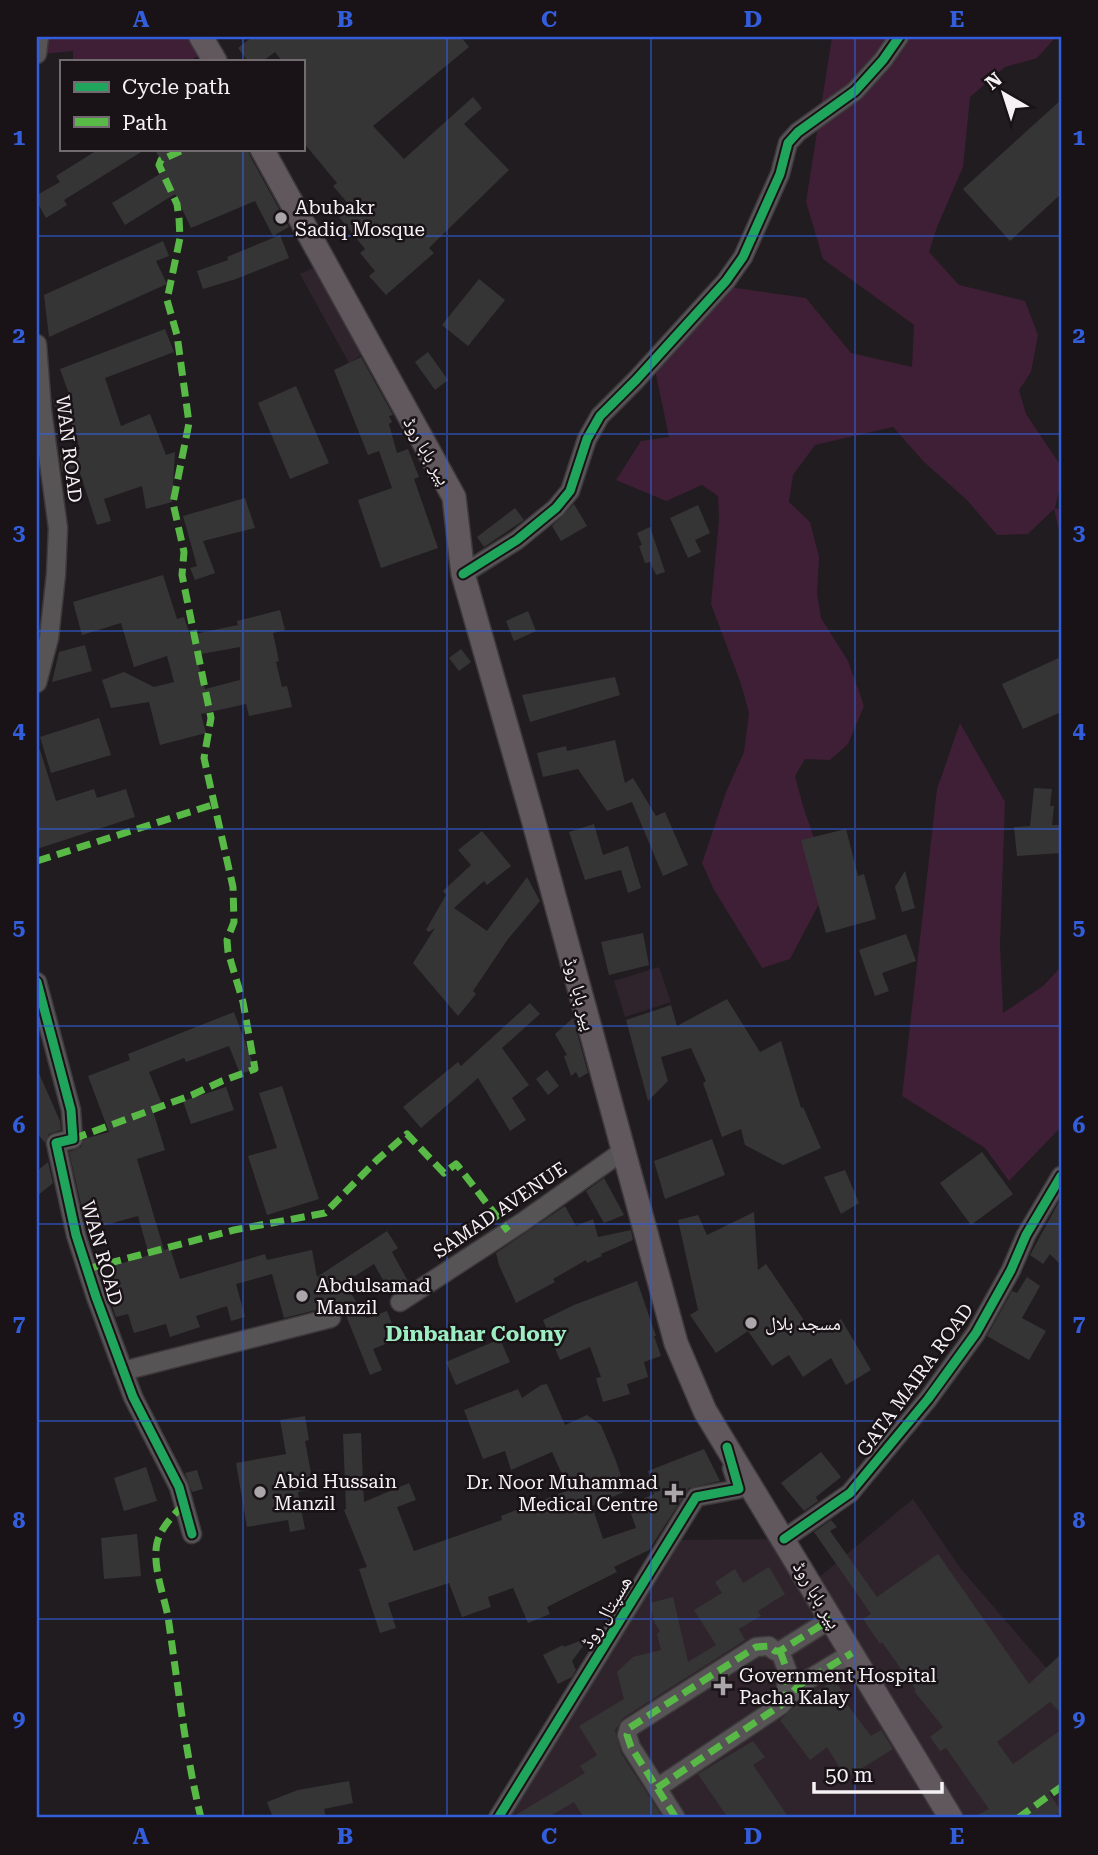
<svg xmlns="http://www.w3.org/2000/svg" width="1098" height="1855" font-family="'Roboto Serif','Noto Naskh Arabic',serif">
<rect width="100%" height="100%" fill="#211c1f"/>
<!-- built -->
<g fill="#2f242b">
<polygon points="317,266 361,355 349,363 300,274"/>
<polygon points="659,967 671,1002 625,1017 614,981"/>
<polygon points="913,1499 961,1569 1061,1685 1061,1818 498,1818 657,1540 784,1539 811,1584"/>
</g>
<!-- green -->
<g fill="#3f1f35">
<polygon points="43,37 201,37 208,48 191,61 73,61 73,51 43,54"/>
<polygon points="832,37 1056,37 1037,58 1005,67 970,97 963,167 937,227 929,252 959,285 1025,301 1038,335 1031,372 1019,390 1026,414 1061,466 1061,482 1055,508 1061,510 1061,538 1054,509 1028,534 997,535 967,500 924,462 893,427 815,445 793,475 789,502 810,522 819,557 817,594 821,618 848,661 864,706 848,744 830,760 805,759 795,776 803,806 825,870 819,904 790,959 762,968 713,888 702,863 726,792 744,752 749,713 741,684 711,604 719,520 718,496 702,485 666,501 616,480 641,441 669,437 655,370 729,287 806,298 851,353 912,367 914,325 823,259 806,202"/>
<polygon points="960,723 1005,802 1000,944 1003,1013 1043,986 1061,967 1061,1127 1009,1181 985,1148 902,1096 937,789"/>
</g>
<!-- building -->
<g fill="#363536" fill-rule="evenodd">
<polygon points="252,37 461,37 469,47 373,126 404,159 473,97 482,108 464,124 509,170 429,248 434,253 386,295 369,276 375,271 360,253 365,249 339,217 351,207 333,186 337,183 303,142 303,61 282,61 275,52 263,61 248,61 238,48"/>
<polygon points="1061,100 1061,194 1010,241 963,189"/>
<polygon points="99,149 146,149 64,200 67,205 46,218 37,202 37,195 60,182 56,176"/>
<polygon points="155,149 248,149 250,156 289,227 273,236 255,201 191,228 175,194 125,225 112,203 165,171"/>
<polygon points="280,235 289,258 236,279 203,289 197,271 228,260 227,257"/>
<polygon points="163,241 169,256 156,261 167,284 49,337 44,295"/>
<polygon points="479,279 505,300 468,346 442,325"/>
<polygon points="165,329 174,352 105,378 121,426 150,414 166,455 175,452 172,502 146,509 142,486 104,499 111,521 97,525 78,467 62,472 60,455 80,449 71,422 62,425 53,400 69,394 60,369"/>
<polygon points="428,352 448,380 435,390 415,362"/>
<polygon points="361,357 393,415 389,416 392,422 389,424 397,453 408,449 419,477 414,479 438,548 381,568 358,500 392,488 379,451 368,455 334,370"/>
<polygon points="296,386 329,463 290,479 258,403"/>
<polygon points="245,498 255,528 203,541 215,573 195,580 190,568 197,566 183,516"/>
<polygon points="574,504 587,526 561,541 552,526"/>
<polygon points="698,505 710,533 695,540 701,552 688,558 670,518"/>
<polygon points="515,508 524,520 484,547 477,537"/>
<polygon points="650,527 665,572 656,575 650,562 645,563 639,546 642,545 637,533"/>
<path d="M163 575 177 619 184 617 190 635 238 625 237 621 280 610 285 630 273 633 279 661 276 662 282 687 287 686 292 707 249 716 246 704 201 714 206 733 160 745 149 702 111 708 102 680 124 672 154 687 174 682 167 656 134 667 121 623 82 635 73 602ZM240 647V680L205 689 196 655Z"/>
<polygon points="528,611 536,631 514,641 506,621"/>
<polygon points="85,645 92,671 52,682 59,652"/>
<polygon points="461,649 471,662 459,671 449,658"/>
<polygon points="1061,657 1061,712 1023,729 1002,684"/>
<polygon points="615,677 620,695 530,722 522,695"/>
<polygon points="99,718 111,755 51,773 40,737"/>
<polygon points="615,740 625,783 633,778 656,816 665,812 688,865 663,876 632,802 607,811 578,769 543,777 537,753 566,746 567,751"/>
<polygon points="40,750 56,801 94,789 97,798 126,789 135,817 37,849 37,751"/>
<polygon points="1034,788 1052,789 1050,806 1054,806 1052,825 1061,825 1061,853 1017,856 1014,827 1030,826"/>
<polygon points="594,824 603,855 628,846 641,888 628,893 621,870 585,880 569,832"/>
<polygon points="846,829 858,876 864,874 876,919 826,933 801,840"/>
<polygon points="482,831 511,866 487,885 484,881 454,908 487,931 527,877 540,901 508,939 473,991 476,994 458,1016 413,963 435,928 429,932 426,930 446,895 443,891 471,865 458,850"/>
<polygon points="905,871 915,908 902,912 895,887"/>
<polygon points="643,933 649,965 609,975 601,942"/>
<polygon points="906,934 916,961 882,973 889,991 875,996 859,950"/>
<polygon points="727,999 760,1052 781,1041 801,1108 803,1107 821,1148 783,1165 745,1145 741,1129 722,1137 703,1083 706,1081 691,1048 661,1057 668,1081 648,1101 626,1020 671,1005 677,1026"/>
<polygon points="530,1003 540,1014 502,1048 529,1085 512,1098 526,1120 510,1131 478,1078 421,1128 403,1107 458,1062 461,1066"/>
<polygon points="234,1012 255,1069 240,1074 229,1046 186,1062 184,1058 149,1072 162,1104 152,1108 165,1150 137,1159 164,1250 170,1248 180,1279 265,1254 267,1260 312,1250 317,1277 387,1231 398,1248 392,1252 409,1283 391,1294 374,1264 344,1283 367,1318 387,1311 398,1339 373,1349 382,1370 370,1375 343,1308 328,1307 284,1318 272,1274 236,1284 245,1317 231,1321 227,1306 196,1316 200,1327 170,1337 166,1324 134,1333 128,1314 116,1317 110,1300 120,1297 110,1267 149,1255 138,1216 87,1230 69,1152 81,1147 84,1139 109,1132 88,1076 130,1060 128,1054"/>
<polygon points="573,1018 588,1073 579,1078 576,1072 571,1076 564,1056 567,1055 555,1034"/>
<polygon points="37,1069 60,1121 61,1130 49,1134 45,1143 37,1133"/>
<polygon points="547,1070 559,1086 548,1095 536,1079"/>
<polygon points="282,1086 319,1199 267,1215 248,1156 277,1148 259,1093"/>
<polygon points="226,1087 234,1110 191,1124 183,1101"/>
<polygon points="712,1139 725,1175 665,1199 654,1161"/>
<polygon points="982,1152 1013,1194 971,1225 940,1183"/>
<polygon points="48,1162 53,1183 37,1196 37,1171"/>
<polygon points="845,1170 859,1203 841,1214 824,1177"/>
<polygon points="604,1178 624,1215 604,1223 586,1191"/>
<polygon points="1061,1198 1061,1265 1050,1254 1043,1264 1030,1255"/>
<polygon points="565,1206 576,1226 593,1219 598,1237 631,1230 633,1240 601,1254 602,1256 587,1263 586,1260 553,1279 555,1282 516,1303 499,1265 496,1253"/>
<polygon points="754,1212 758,1270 766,1264 814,1335 841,1319 871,1370 846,1385 831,1358 803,1377 789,1355 772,1366 748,1331 716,1353 690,1315 698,1310 678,1220 698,1215 707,1235"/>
<polygon points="1027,1277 1040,1286 1022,1318 1046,1331 1029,1360 987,1336 1012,1291 1017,1293"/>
<polygon points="637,1281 656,1336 654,1336 661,1356 644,1362 648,1377 627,1384 630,1394 603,1402 596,1378 601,1377 590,1347 560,1360 543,1320 574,1305"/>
<polygon points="500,1339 510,1362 456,1385 446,1362"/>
<polygon points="547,1384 565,1425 587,1415 601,1425 616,1461 626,1491 592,1506 603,1539 636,1528 628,1505 654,1494 648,1471 704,1449 720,1481 689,1488 649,1550 614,1567 617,1572 547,1607 550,1614 528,1623 513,1588 488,1597 491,1607 462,1617 449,1583 388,1603 396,1628 380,1633 359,1569 367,1567 344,1510 346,1509 343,1434 361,1433 364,1502 409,1483 416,1500 397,1507 414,1551 502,1520 501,1516 569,1490 552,1452 511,1470 505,1451 483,1459 464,1410 518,1389 522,1398 541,1385"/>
<polygon points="305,1416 309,1440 305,1441 314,1489 298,1492 305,1529 290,1532 288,1520 247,1527 236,1463 286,1454 280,1420"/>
<polygon points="821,1452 841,1477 816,1497 818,1501 804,1511 781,1483"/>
<polygon points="146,1467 157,1501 124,1511 114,1478"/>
<polygon points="197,1470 203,1489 192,1492 185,1473"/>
<polygon points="831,1520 837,1527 830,1531 877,1597 938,1554 1029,1684 1061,1654 1061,1713 1050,1702 997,1742 1013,1764 1061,1730 1061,1783 1049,1793 1061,1811 1052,1818 971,1818 989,1809 946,1748 940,1751 930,1737 943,1727 914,1691 916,1690 882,1642 880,1644 863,1619 871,1614 814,1532"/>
<polygon points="137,1534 141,1576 104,1579 101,1538"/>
<polygon points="769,1567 785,1594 758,1611 761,1616 739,1629 745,1640 623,1718 615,1730 621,1753 663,1818 584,1818 574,1802 547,1818 511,1818 585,1773 580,1766 597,1755 579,1726 624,1699 617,1672 633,1657 661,1650 657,1634 660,1631 655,1624 650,1603 673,1597 688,1662 716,1645 694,1610 722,1593 715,1582 735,1569 743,1583"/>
<polygon points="590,1637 572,1661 576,1670 572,1677 558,1684 543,1655 563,1645 564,1647"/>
<polygon points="835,1680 846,1697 843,1699 871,1736 881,1730 893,1749 846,1778 827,1747 810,1760 780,1720 801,1701"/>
<polygon points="753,1741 765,1757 753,1765 789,1818 728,1818 698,1774"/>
<polygon points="349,1781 353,1803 324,1809 326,1818 273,1818 267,1802 298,1790"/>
</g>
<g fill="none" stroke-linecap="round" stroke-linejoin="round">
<defs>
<g id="minor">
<polyline points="37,54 39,37"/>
<polyline points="37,344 42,410 58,528 56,574 49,638 37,683"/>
<polyline points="463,574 517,540 556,508 570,491 587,439 600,416 636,380 726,281 743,257 780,174 788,143 798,132 855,91 883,60 899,37"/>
<polyline points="37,982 71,1110 73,1139 56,1143 76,1235 96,1297 133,1397 179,1487 192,1534"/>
<polyline points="400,1302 524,1221 623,1151"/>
<polyline points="123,1371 331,1318"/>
<polyline points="784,1539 850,1493 928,1399 976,1333 1011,1270 1026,1235 1061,1176"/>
<polyline points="780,1651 787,1670 786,1699"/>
<polyline points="657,1788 781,1705 799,1685 852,1653"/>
<polyline points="498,1818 696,1497 739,1489 732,1468"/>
<polyline points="676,1818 631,1747 627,1735 629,1728 756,1647 769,1646 775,1651 780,1651 831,1619"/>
</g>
<g id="major">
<polyline points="201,37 215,61"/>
<polyline points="262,149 454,497 463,574 533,819 676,1343 705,1411 951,1818"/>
</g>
</defs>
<!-- minor casing -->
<use href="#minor" stroke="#3d393c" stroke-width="21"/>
<!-- major casing -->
<use href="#major" stroke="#3d393c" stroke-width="26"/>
<!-- minor -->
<use href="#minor" stroke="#575456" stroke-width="18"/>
<!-- major -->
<use href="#major" stroke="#61585d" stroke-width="23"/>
<!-- quiet -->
<g stroke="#58b947" stroke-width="7" stroke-dasharray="14 7" stroke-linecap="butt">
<polyline points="37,861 215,804"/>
<polyline points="73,1139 192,1095 222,1081 255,1069 243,1002 228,952 227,940 234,922 233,887 204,758 211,718 182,575 184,552 173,503 189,423 177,335 167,300 180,238 179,218 177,204 159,165 161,160 185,149"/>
<polyline points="87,1269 234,1230 325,1213 377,1160 407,1134 444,1173 456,1164 458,1166 508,1231"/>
<path d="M184 1504C173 1516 161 1527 157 1543 152 1566 164 1595 168 1617 178 1684 185 1752 201 1818"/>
<polyline points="780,1651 787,1670 786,1699"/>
<polyline points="657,1788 781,1705 799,1685 852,1653"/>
<polyline points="676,1818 631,1747 627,1735 629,1728 756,1647 769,1646 775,1651 780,1651 831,1619"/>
<polyline points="1018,1818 1061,1787"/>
</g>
<defs>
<g id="cycleway">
<polyline points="463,574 517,540 556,508 570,491 587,439 600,416 636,380 726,281 743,257 780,174 788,143 798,132 855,91 883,60 899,37"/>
<polyline points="37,982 71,1110 73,1139 56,1143 76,1235 96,1297 133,1397 179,1487 192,1534"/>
<polyline points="784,1539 850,1493 928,1399 976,1333 1011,1270 1026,1235 1061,1176"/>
<polyline points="498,1818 696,1497 739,1489 727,1447"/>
</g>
</defs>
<!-- cycleway casing -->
<use href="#cycleway" stroke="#191216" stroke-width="13"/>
<!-- cycleway -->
<use href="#cycleway" stroke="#20a55d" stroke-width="9"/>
</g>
<!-- grid -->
<path fill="none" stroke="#335edb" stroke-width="2" stroke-opacity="0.55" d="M243 37V61M447 37V1818M651 37V1818M855 37V1818M243 149V1818M37 236H1061M37 434H1061M37 631H1061M37 829H1061M37 1026H1061M37 1224H1061M37 1421H1061M37 1619H1061"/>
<!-- markers -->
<g fill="#aba6a9" stroke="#191216" stroke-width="2.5">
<circle cx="281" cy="218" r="7"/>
<circle cx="302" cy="1296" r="7"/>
<circle cx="751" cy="1323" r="7"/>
<circle cx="260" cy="1492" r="7"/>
<path d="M670.5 1482.5h7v7h7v7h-7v7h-7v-7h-7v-7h7z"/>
<path d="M719.5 1675.5h7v7h7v7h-7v7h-7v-7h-7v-7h7z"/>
</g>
<g text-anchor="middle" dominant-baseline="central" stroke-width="5" stroke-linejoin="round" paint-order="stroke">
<!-- poi labels -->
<g font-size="19" fill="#f6f1f4" stroke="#191216" text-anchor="start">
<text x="295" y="207">Abubakr<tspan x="295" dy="22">Sadiq Mosque</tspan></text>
<text x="316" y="1285">Abdulsamad<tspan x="316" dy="22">Manzil</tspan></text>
<text x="765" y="1323">مسجد بلال</text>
<text x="274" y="1481">Abid Hussain<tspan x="274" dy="22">Manzil</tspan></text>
<text x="658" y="1482" text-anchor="end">Dr. Noor Muhammad<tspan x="658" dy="22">Medical Centre</tspan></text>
<text x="739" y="1675">Government Hospital<tspan x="739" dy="22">Pacha Kalay</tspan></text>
</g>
<!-- street labels -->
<g font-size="19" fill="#f6f1f4" stroke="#191216">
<text transform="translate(69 449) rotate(83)">WAN ROAD</text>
<text transform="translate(427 451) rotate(60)">پیر بابا روڈ</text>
<text transform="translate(580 994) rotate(75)">پیر بابا روڈ</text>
<text transform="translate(500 1210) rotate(-34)">SAMAD AVENUE</text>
<text transform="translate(102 1253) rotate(74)">WAN ROAD</text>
<text transform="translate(915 1380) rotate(-54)">GATA MAIRA ROAD</text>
<text transform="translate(817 1595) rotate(59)">پیر بابا روڈ</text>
<text transform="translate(606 1612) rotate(-59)">ھسپتال روڈ</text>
</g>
<!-- neighbourhood labels -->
<g font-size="21" font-weight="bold" fill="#9cedc2" stroke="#191216">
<text x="476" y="1334">Dinbahar Colony</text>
</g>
</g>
<!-- border -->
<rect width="1098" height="1855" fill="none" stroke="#191216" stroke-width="77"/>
<!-- legend -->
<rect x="60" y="60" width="245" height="91" fill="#191216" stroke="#716b6f" stroke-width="2"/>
<rect x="74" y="82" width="35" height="10" fill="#20a55d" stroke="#716b6f" stroke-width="2"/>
<text x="122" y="94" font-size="21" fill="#f6f1f4">Cycle path</text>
<rect x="74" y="117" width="35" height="10" fill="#58b947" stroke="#716b6f" stroke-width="2"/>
<text x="122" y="130" font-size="21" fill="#f6f1f4">Path</text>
<!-- north arrow -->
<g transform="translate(1004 94) rotate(321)" stroke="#191216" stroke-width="5" paint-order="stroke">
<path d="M0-5L12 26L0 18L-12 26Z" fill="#f6f1f4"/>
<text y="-10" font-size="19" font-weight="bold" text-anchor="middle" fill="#f6f1f4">N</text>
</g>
<!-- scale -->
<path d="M814 1782v10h128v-10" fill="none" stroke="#f6f1f4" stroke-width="3.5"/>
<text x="825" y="1782" font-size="21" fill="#f6f1f4" stroke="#191216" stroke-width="5" paint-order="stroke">50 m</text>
<rect x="38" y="38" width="1022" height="1778" fill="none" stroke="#335edb" stroke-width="2.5"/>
<g font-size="23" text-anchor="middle" font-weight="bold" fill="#335edb">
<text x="141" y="27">A</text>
<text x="345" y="27">B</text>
<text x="549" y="27">C</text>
<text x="753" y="27">D</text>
<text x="957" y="27">E</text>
<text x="19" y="145">1</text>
<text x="1079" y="145">1</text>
<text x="19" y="343">2</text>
<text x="1079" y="343">2</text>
<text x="19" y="540">3</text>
<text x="1079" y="540">3</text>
<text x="19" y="738">4</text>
<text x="1079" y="738">4</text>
<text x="19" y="935">5</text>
<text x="1079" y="935">5</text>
<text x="19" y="1133">6</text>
<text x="1079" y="1133">6</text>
<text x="19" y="1331">7</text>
<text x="1079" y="1331">7</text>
<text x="19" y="1528">8</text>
<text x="1079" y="1528">8</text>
<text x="19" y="1726">9</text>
<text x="1079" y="1726">9</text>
<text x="141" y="1844">A</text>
<text x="345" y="1844">B</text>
<text x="549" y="1844">C</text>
<text x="753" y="1844">D</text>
<text x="957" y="1844">E</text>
</g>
</svg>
